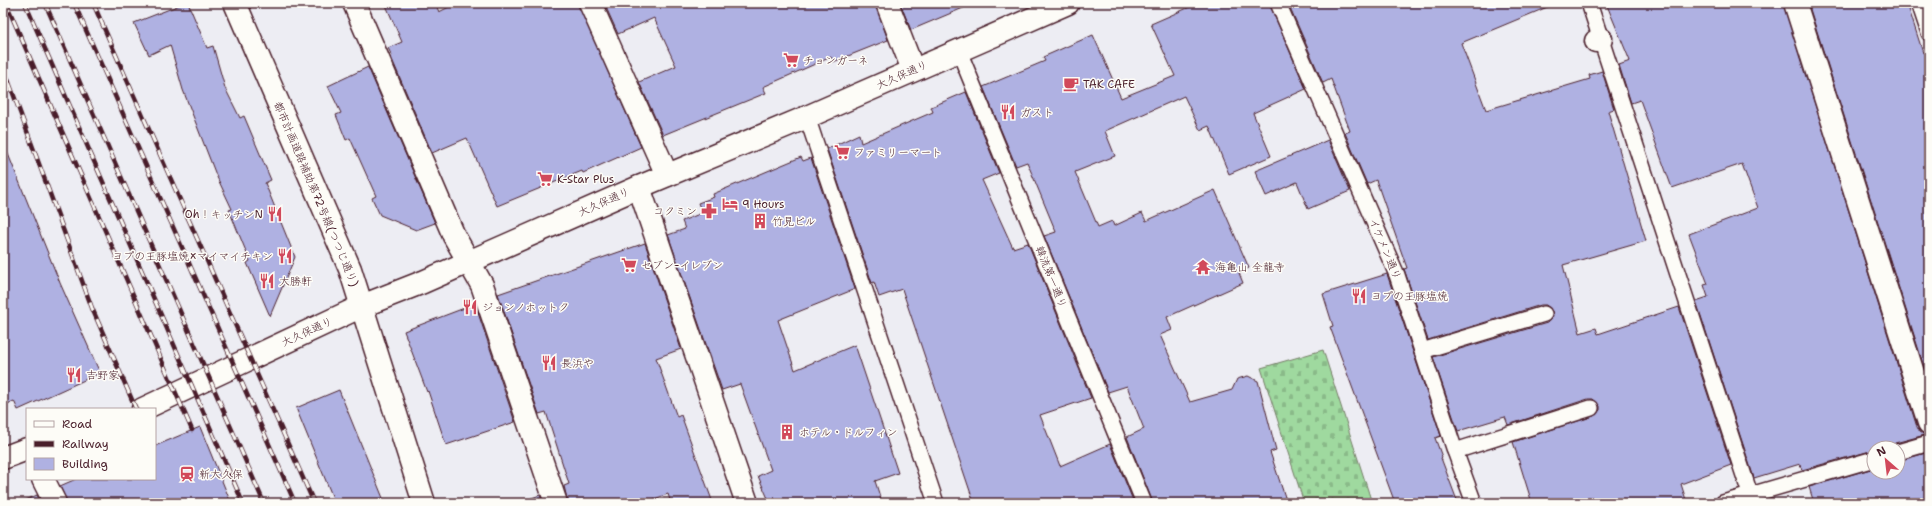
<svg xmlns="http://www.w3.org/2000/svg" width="1932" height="506" font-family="'Shantell Sans','Klee One',sans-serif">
<defs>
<pattern id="cemetery-stones" width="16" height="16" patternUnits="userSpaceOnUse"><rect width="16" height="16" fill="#9fd99f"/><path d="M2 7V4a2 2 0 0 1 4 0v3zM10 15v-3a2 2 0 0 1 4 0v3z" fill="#8aba89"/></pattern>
</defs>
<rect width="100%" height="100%" fill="#ededf3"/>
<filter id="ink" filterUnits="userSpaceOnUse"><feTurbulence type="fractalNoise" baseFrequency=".025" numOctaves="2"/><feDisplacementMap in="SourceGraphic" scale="8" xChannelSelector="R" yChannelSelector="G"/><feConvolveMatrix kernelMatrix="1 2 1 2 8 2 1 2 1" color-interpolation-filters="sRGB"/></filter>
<g filter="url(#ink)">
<!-- cemetery -->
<polygon fill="url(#cemetery-stones)" stroke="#747c65" points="1323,350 1372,503 1304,503 1261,368"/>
<!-- building -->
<g fill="#afb1e2" stroke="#4a1f2b">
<polygon points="185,3 188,3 207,48 213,46 225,88 240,118 244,116 271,180 265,183 295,257 270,316 247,263 250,261 229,210 232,209 216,175 183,90 170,45 149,55 134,23"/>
<polygon points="385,3 435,3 439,12 457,3 578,3 641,147 583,173 582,171 497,206 467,138 432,153 391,57 392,56 388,48 402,42"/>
<polygon points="604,3 875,3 888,40 833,62 831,57 763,87 766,93 663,135 639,82 676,66 654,18 618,34"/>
<polygon points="900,3 975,3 911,30"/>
<polygon points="1199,3 1269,3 1306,89 1253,113 1271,156 1229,174 1209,126 1200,130 1184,96 1105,131 1115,156 1075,172 1098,227 1112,221 1114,226 1142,213 1146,221 1215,190 1249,268 1239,273 1243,283 1167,317 1172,330 1160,335 1190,402 1232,390 1237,379 1248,376 1258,381 1276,450 1270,452 1287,503 1153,503 1127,437 1144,429 1127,386 1108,392 1044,236 1056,232 1027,162 1016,166 983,87 1045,61 1043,57 1093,35 1121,98 1175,76 1151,24"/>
<polygon points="1288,3 1557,3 1461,43 1486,110 1590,79 1589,75 1602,71 1614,109 1608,111 1646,241 1563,265 1580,333 1596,328 1598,334 1679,307 1731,465 1681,484 1687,503 1532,503 1513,442 1594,416 1600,410 1600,406 1593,399 1588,399 1508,425 1505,417 1458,431 1433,357 1547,323 1553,316 1552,311 1546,305 1541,305 1428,340 1404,269 1407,268 1376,180 1367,184 1345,133 1350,131 1331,79 1323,83"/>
<polygon points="1606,3 1783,3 1917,427 1920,432 1925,435 1895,443 1890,448 1874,448 1874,450 1802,470 1800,464 1754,478 1696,301 1708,297 1704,285 1708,284 1689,234 1758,208 1742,164 1672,188 1640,100 1631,103 1619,65 1630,61"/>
<polygon points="1808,3 1907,3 1923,53 1929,51 1929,382"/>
<polygon points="368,67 435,223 416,230 380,215 372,198 376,196 350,138 346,140 336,115 341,113 328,86"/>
<polygon points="966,92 999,173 982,180 1013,248 1028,243 1091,398 1040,415 1060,466 1110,444 1134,503 974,503 902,289 879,297 874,282 872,283 827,149 859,134 861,143 933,112 931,107"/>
<polygon points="1328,140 1350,191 1308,209 1297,182 1266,196 1255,171"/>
<polygon points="4,144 60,283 100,373 18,410 14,401 3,406"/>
<polygon points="801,157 803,161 811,158 855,289 778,320 795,370 855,345 898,473 875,481 882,503 770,503 758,476 771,470 740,384 722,390 668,235 685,229 682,221 702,213 698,203 714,197 713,194"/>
<polygon points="645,243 681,349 656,358 677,417 681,415 713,503 671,503 668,494 643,503 568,503 564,486 569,484 546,412 539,414 498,294"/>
<polygon points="1387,274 1441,436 1435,438 1442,457 1441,458 1458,503 1395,503 1330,327 1333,326 1323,294"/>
<polygon points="475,304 515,422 446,445 428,391 427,392 404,331"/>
<polygon points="339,390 385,503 335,503 296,408"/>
<polygon points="200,427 231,503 67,503 60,486 76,479 155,479 155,446"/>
<polygon points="1929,452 1929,503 1814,503 1809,487 1874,468 1874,472 1898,472 1898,461"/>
<polygon points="37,495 41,503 19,503"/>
<polygon points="540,495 543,503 526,503 526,500"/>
</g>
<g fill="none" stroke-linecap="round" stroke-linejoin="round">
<defs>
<g id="service">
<polyline points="1278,3 1397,275 1455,451 1474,503"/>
<polyline points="1589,3 1750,494"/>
<polyline points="1919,3 1929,33"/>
<polyline points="959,51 1144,503"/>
<polyline points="807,117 936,503"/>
<polyline points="1422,351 1544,314"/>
<polyline points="1455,451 1591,408"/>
<polyline points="1898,452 1929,443"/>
<polyline points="1723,503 1874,459"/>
</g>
<g id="minor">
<polyline points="354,3 454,236 482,285 556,503"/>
<polyline points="590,3 667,175"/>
<polyline points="887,3 913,70"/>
<polyline points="1795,3 1929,423"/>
<polyline points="1596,41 1601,39"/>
<polyline points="639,187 747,503"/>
<polyline points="43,479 55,503"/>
</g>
<polyline id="tertiary" points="235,3 350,269 424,503"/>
<g id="secondary">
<polyline points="143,409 362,306 423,282 639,187 807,117 1068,3"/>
<polyline points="3,458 27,449"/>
</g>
</defs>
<!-- service casing -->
<use href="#service" stroke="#4a1f2b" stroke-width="18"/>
<!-- minor casing -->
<use href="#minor" stroke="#4a1f2b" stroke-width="25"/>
<!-- tertiary casing -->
<use href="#tertiary" stroke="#4a1f2b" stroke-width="25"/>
<!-- secondary casing -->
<use href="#secondary" stroke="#4a1f2b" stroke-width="25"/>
<!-- service -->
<use href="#service" stroke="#fdfcf7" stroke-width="15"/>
<!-- minor -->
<use href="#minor" stroke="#fdfcf7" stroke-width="22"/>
<!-- tertiary -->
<use href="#tertiary" stroke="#fdfcf7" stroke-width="22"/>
<!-- secondary -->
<use href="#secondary" stroke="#fdfcf7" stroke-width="22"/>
<defs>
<g id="rail">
<polyline points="6,3 192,430"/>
<polyline points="25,3 243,503"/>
<polyline points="45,3 264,503"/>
<polyline points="74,3 295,503"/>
<polyline points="93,3 314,503"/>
<polyline points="3,66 92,308 136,409"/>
</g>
</defs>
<!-- rail casing -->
<use href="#rail" stroke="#4a1f2b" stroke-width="4.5"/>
<!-- rail -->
<use href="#rail" stroke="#fdfcf7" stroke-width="3" stroke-dasharray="9" stroke-linecap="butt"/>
</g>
</g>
<!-- icons -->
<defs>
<symbol id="supermarket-bare" viewBox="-9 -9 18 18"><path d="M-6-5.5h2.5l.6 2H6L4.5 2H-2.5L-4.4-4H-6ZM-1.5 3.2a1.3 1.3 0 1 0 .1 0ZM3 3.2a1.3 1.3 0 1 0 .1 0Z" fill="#d1495b" stroke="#fdfcf7" stroke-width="2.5" paint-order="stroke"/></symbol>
<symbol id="cafe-bare" viewBox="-9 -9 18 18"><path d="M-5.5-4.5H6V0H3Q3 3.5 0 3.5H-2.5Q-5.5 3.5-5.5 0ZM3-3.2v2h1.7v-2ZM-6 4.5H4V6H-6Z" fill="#d1495b" stroke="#fdfcf7" stroke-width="2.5" paint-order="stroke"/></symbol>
<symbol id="restaurant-bare" viewBox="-9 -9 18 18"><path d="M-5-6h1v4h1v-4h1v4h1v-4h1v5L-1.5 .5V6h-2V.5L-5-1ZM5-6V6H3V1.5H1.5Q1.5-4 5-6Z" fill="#d1495b" stroke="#fdfcf7" stroke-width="2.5" paint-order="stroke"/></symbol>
<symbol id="hotel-bare" viewBox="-9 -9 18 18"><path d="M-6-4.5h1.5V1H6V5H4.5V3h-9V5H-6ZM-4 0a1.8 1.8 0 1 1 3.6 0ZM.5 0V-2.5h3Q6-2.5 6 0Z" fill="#d1495b" stroke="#fdfcf7" stroke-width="2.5" paint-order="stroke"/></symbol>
<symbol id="pharmacy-bare" viewBox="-9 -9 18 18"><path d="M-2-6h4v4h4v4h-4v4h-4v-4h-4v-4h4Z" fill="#d1495b" stroke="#fdfcf7" stroke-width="2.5" paint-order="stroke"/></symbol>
<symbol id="building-bare" viewBox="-9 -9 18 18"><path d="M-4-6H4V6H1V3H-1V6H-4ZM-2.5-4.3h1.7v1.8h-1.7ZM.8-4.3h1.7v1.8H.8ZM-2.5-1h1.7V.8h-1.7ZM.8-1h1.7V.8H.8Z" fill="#d1495b" stroke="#fdfcf7" stroke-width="2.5" paint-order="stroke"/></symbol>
<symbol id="temple-bare" viewBox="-9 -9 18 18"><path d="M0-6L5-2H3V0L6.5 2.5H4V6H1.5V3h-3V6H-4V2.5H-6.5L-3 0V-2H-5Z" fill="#d1495b" stroke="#fdfcf7" stroke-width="2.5" paint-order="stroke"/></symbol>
<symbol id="station-bare" viewBox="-9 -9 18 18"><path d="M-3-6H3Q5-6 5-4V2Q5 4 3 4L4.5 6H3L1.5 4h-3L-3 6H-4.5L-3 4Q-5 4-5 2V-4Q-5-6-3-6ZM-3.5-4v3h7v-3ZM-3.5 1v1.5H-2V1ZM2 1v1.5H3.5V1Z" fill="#d1495b" stroke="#fdfcf7" stroke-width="2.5" paint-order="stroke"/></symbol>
</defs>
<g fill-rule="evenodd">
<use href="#supermarket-bare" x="780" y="49" width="22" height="22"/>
<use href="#cafe-bare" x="1060" y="73" width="22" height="22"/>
<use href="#restaurant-bare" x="997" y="101" width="22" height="22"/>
<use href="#supermarket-bare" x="831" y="141" width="22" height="22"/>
<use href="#supermarket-bare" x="534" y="168" width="22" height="22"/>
<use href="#hotel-bare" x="719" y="193" width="22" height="22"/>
<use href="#pharmacy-bare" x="698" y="200" width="22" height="22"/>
<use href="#restaurant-bare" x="264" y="203" width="22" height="22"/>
<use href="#building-bare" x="749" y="210" width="22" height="22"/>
<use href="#restaurant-bare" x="274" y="245" width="22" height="22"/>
<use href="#supermarket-bare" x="618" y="254" width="22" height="22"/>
<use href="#temple-bare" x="1192" y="256" width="22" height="22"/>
<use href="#restaurant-bare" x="256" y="270" width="22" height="22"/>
<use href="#restaurant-bare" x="1348" y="285" width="22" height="22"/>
<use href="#restaurant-bare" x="459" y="296" width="22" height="22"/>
<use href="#restaurant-bare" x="538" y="352" width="22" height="22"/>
<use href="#restaurant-bare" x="63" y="364" width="22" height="22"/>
<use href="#building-bare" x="776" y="421" width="22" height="22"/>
<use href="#station-bare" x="176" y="463" width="22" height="22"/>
</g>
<g text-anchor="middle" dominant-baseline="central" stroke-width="3" stroke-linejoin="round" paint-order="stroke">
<!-- poi labels -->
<g font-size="11" fill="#4a1f2b" stroke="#fdfcf7" text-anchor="start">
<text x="803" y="60">チョンガーネ</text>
<text x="1083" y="84">TAK CAFE</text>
<text x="1020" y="112">ガスト</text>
<text x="854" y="152">ファミリーマート</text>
<text x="557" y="179">K-Star Plus</text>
<text x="742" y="204">9 Hours</text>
<text x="697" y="211" text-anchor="end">コクミン</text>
<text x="263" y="214" text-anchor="end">Oh！キッチンN</text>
<text x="772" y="221">竹見ビル</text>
<text x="273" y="256" text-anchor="end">ヨプの王豚塩焼×マイマイチキン</text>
<text x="641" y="265">セブン-イレブン</text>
<text x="1215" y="267">海亀山 全龍寺</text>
<text x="279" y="281">大勝軒</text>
<text x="1371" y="296">ヨプの王豚塩焼</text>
<text x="482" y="307">ジョンノホットク</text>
<text x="561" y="363">長浜や</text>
<text x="86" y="375">吉野家</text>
<text x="799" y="432">ホテル・ドルフィン</text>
<text x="199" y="474">新大久保</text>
</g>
<!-- street labels -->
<g font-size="11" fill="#4a1f2b" stroke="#fdfcf7">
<text transform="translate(902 75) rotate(-24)">大久保通り</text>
<text transform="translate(316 194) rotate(67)">都市計画道路補助第72号線(つつじ通り)</text>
<text transform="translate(604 202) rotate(-24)">大久保通り</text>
<text transform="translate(1385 249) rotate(67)">イケメン通り</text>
<text transform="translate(1051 277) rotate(68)">韓流第一通り</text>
<text transform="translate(307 332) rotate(-25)">大久保通り</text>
</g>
</g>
<!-- margin -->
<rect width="1932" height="506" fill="none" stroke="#fdfcf7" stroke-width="16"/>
<rect x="8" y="8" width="1916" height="490" fill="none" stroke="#4a1f2b" stroke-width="1.5" filter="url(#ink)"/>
<!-- legend -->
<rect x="26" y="408" width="130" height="72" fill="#fdfcf7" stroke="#b5a4a5"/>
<rect x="34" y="421" width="20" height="6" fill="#fdfcf7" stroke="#b5a4a5"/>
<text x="62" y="428" font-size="12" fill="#4a1f2b">Road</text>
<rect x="34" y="441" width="20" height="6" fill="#4a1f2b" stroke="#b5a4a5"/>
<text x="62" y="448" font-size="12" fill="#4a1f2b">Railway</text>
<rect x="34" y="458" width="20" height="12" fill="#afb1e2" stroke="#b5a4a5"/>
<text x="62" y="468" font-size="12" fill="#4a1f2b">Building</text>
<!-- north arrow -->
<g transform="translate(1886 460) rotate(332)"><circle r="19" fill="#fdfcf7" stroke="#b5a4a5"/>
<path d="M0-3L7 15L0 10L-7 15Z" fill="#d1495b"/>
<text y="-6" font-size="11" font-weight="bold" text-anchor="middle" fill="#4a1f2b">N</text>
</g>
</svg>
